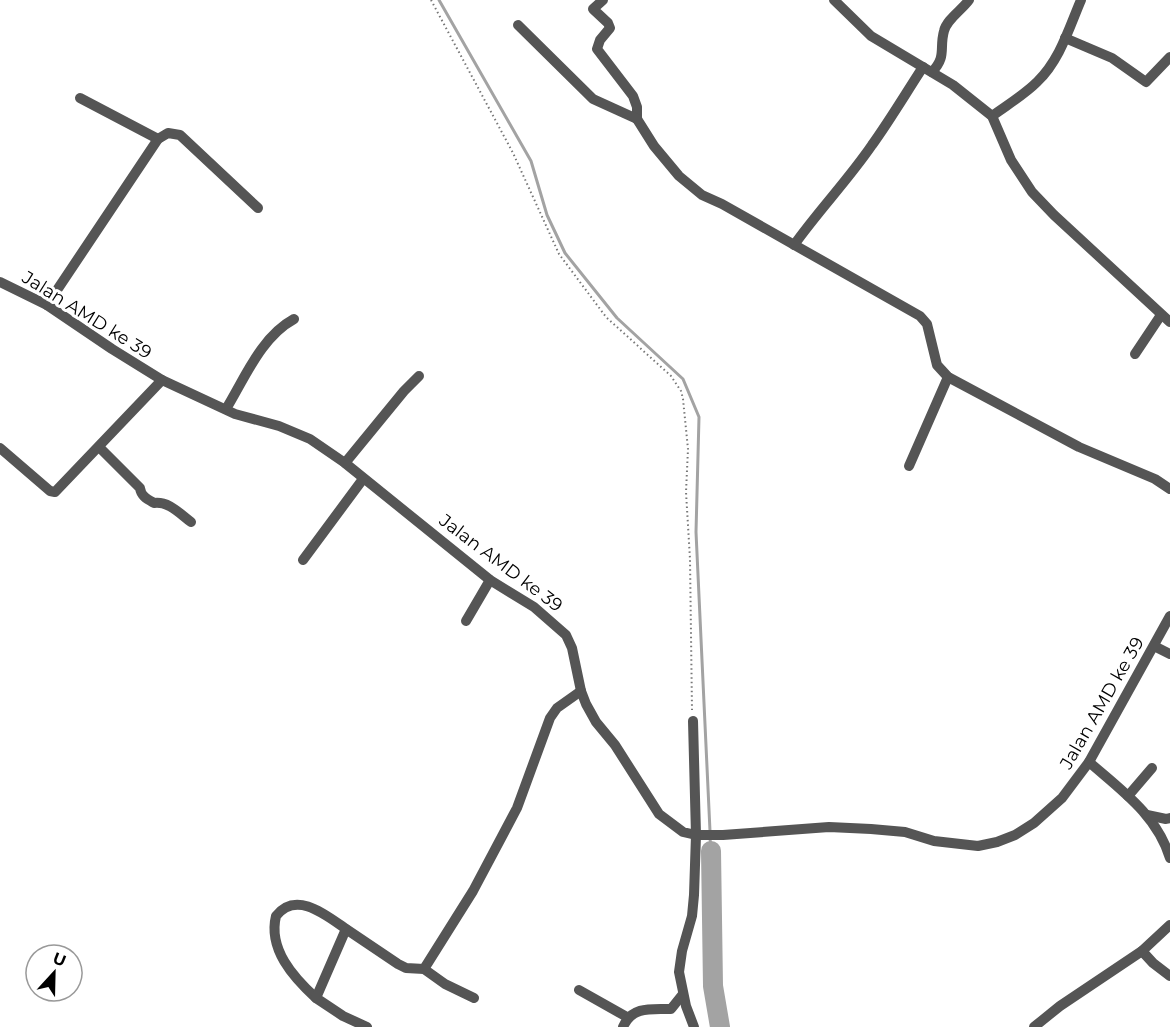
<svg xmlns="http://www.w3.org/2000/svg" width="1170" height="1027" font-family="Montserrat,sans-serif">
<rect width="100%" height="100%" fill="#fff"/>
<g fill="none" stroke-linecap="round" stroke-linejoin="round">
<!-- stream -->
<g stroke="#a3a3a3" stroke-width="3">
<polyline points="439,0 531,161 547,215 565,253 617,318 683,379 699,417 696,532 710,831"/>
<polyline points="710,838 711,851"/>
</g>
<!-- river -->
<polyline stroke="#a3a3a3" stroke-width="20" points="711,851 713,986 720,1027"/>
<!-- path -->
<polyline stroke="#777" stroke-width="2" stroke-dasharray="1.5 3" stroke-linecap="butt" points="431,0 513,153 559,254 606,317 671,376 681,391 683,399 688,449 686,492 690,559 692,710"/>
<!-- minor -->
<g stroke="#555" stroke-width="10">
<polyline points="603,0 593,9 608,23 610,28 600,40 597,49 633,96 637,107 637,119 654,146 679,176 702,195 722,204 920,316 927,324 937,365 948,377 1079,447 1155,479 1170,489"/>
<polyline points="834,0 871,36 953,85 992,116 1011,160 1032,192 1054,215 1170,322"/>
<polyline points="518,25 593,99 637,119"/>
<polyline points="1065,38 1112,58 1146,82 1170,57"/>
<path d="M932 72C947 56 939 49 944 31 947 19 962 10 969 0"/>
<polyline points="80,98 158,139"/>
<path d="M992 116C1007 105 1024 95 1037 82 1060 60 1069 28 1081 0"/>
<path d="M794 245C819 210 848 180 872 145 890 120 906 93 923 67"/>
<polyline points="0,282 47,305 112,349 162,380 235,414 279,426 310,439 345,463 490,580 534,607 566,635 572,648 581,691 586,704 596,722 615,745 659,814 683,832 696,835 723,835 829,827 871,829 905,832 934,841 978,846 997,842 1015,835 1034,823 1062,798 1089,762 1170,616"/>
<polyline points="47,305 158,139 168,133 180,135 258,208"/>
<polyline points="1135,354 1161,315"/>
<path d="M226 409C245 378 261 337 294 319"/>
<path d="M99 447 140 488C141 496 147 499 154 503 169 501 180 514 191 522"/>
<polyline points="0,448 50,491 55,492 162,380"/>
<polyline points="345,463 404,391 419,376"/>
<polyline points="909,466 948,377"/>
<polyline points="303,560 363,479"/>
<polyline points="466,621 490,580"/>
<polyline points="1154,646 1170,654"/>
<polyline points="693,721 696,835 694,895 692,916 682,951 679,972 686,1006 694,1027"/>
<path d="M1089 762C1121 790 1157 815 1170 858"/>
<polyline points="1128,796 1152,768"/>
<polyline points="1147,815 1166,819 1170,818"/>
<polyline points="1142,951 1153,963 1170,976"/>
<polyline points="424,969 473,891 517,808 550,718 557,708 581,691"/>
<polyline points="579,990 627,1017"/>
<path d="M316 998C293 977 268 949 276 916 296 890 326 915 346 929"/>
<polyline points="367,1027 343,1016 316,998 346,929 398,964 406,968 424,969 445,984 474,998"/>
<path d="M623 1027C632 1006 651 1009 671 1009L683 994"/>
<polyline points="1034,1027 1060,1006 1142,951 1170,925"/>
</g>
</g>
<g text-anchor="middle" dominant-baseline="central" stroke-width="6" stroke-linejoin="round" paint-order="stroke">
<!-- street labels -->
<g font-size="18" fill="#000" stroke="#fff">
<text transform="translate(87 315) rotate(32)">Jalan AMD ke 39</text>
<text transform="translate(501 563) rotate(37)">Jalan AMD ke 39</text>
<text transform="translate(1102 703) rotate(-60)">Jalan AMD ke 39</text>
</g>
</g>
<!-- north arrow -->
<g transform="translate(54 973) rotate(22)"><circle r="28" fill="#ffffff" stroke="#999999" stroke-width="1.5"/>
<path d="M0-4.5L10 22L0 15L-10 22Z" fill="#000000"/>
<text y="-9" font-size="16" font-weight="bold" text-anchor="middle" fill="#000000">U</text>
</g>
</svg>
